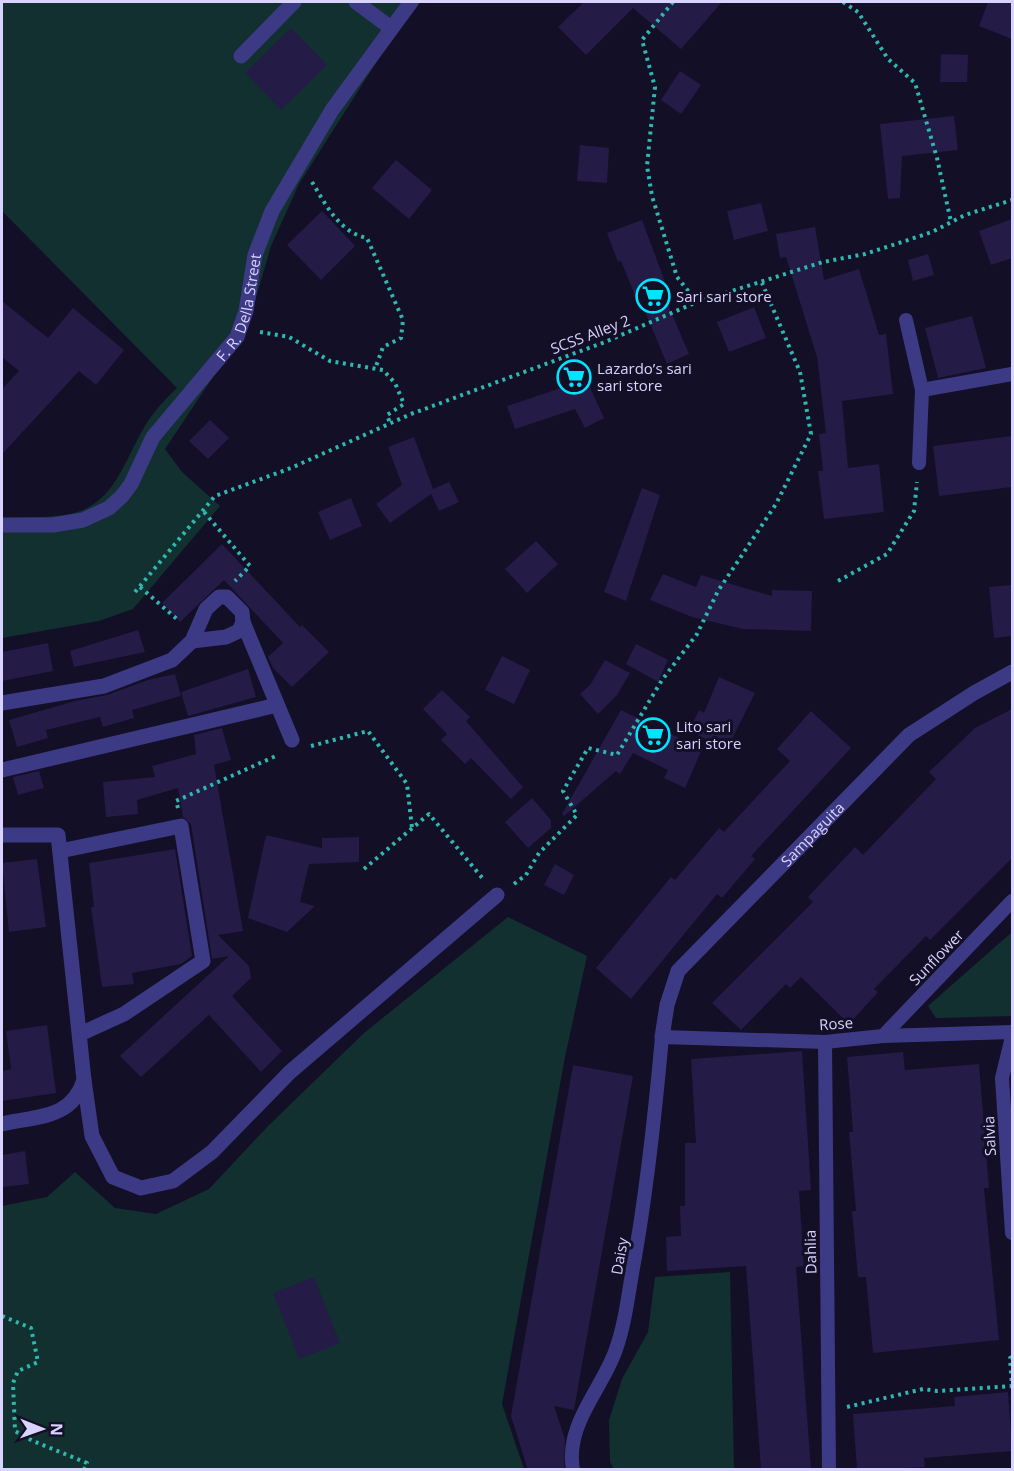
<svg xmlns="http://www.w3.org/2000/svg" width="1014" height="1471" font-family="'Open Sans',sans-serif">
<rect width="100%" height="100%" fill="#130f26"/>
<!-- green -->
<g fill="#12302f">
<path d="M2 2H421L395 33 299 184 271 246 256 298 219 368 165 449 182 472 220 506 133 609 99 621 2 638V518C24 517 48 518 70 514 112 505 122 467 140 435 148 418 163 401 177 388L2 211Z"/>
<polygon points="508,917 587,956 565,1057 502,1404 524,1469 2,1470 2,1206 47,1197 75,1172 115,1208 156,1214 209,1189 267,1127 364,1033"/>
<polygon points="1012,932 1012,1016 936,1018 928,1006"/>
<polygon points="730,1272 734,1469 614,1469 610,1462 609,1420 622,1379 648,1332 655,1277"/>
</g>
<!-- building -->
<g fill="#241b47">
<polygon points="584,2 722,2 681,49 633,8 586,55 558,27"/>
<polygon points="988,2 1012,2 1012,39 979,26"/>
<polygon points="291,28 327,65 281,110 245,73"/>
<polygon points="941,54 968,55 967,82 940,82"/>
<polygon points="680,71 701,85 681,114 661,100"/>
<polygon points="954,116 958,150 902,156 900,198 888,199 880,124"/>
<polygon points="580,145 609,148 607,183 577,181"/>
<polygon points="396,160 432,190 409,219 372,188"/>
<polygon points="761,203 768,231 734,240 727,211"/>
<polygon points="322,211 355,246 321,280 287,245"/>
<polygon points="1012,219 1012,258 991,265 979,231"/>
<polygon points="642,220 671,298 666,300 689,354 667,364 644,309 641,310 621,261 618,262 607,233"/>
<polygon points="815,227 824,280 859,269 879,335 886,334 893,394 842,401 848,468 879,464 884,512 824,519 818,471 823,471 819,434 826,433 817,357 786,257 780,258 776,234"/>
<polygon points="928,254 934,275 913,281 908,260"/>
<polygon points="2,301 48,338 73,308 124,350 96,385 79,371 2,454 2,389 19,371 2,357"/>
<polygon points="754,307 766,338 729,352 717,322"/>
<polygon points="972,316 986,368 938,378 925,328"/>
<polygon points="582,370 604,418 585,428 575,409 515,429 507,406 564,387 561,381"/>
<polygon points="210,420 229,438 208,459 189,441"/>
<polygon points="1012,436 1012,487 939,496 933,446"/>
<polygon points="414,437 433,489 449,482 459,502 439,511 431,494 390,523 376,504 402,485 388,447"/>
<polygon points="642,488 660,495 626,601 604,592"/>
<polygon points="351,498 362,526 330,540 318,512"/>
<polygon points="536,541 558,564 527,593 505,569"/>
<polygon points="222,544 300,627 302,625 329,652 292,687 273,668 268,657 283,643 224,580 180,622 162,603"/>
<polygon points="663,574 696,587 701,575 772,596 772,590 812,591 811,631 743,629 692,617 650,600"/>
<polygon points="1012,585 1012,636 994,638 989,587"/>
<polygon points="138,630 145,652 74,667 70,651"/>
<polygon points="48,643 53,671 2,681 2,652"/>
<polygon points="636,644 668,660 658,682 626,664"/>
<polygon points="502,656 530,670 514,704 485,690"/>
<polygon points="605,660 630,673 617,695 598,714 580,694 590,685"/>
<polygon points="248,669 256,697 188,716 181,692"/>
<polygon points="175,674 181,696 132,710 134,718 103,727 100,717 46,730 48,738 17,747 9,720 75,701 107,695 148,680"/>
<polygon points="719,677 755,693 727,749 689,731 699,710 704,713"/>
<polygon points="442,690 470,717 466,721 523,787 511,799 471,758 465,764 441,740 447,734 423,709"/>
<polygon points="1012,709 1012,858 930,940 926,936 874,989 878,992 849,1024 801,977 790,988 786,984 741,1030 712,1003 813,902 808,897 855,847 863,855 936,779 929,772 975,728"/>
<polygon points="621,710 702,749 685,788 664,778 668,770 633,753 620,774 616,771 564,816 562,814"/>
<polygon points="811,711 851,748 751,856 755,859 722,898 717,894 631,999 596,968 671,877 675,880 719,828 724,832 790,761 777,749"/>
<polygon points="222,728 231,760 214,765 243,931 218,935 249,966 251,978 232,996 282,1051 261,1072 209,1015 141,1077 120,1056 229,956 212,959 191,824 183,817 178,788 137,800 138,814 106,817 103,782 155,777 152,766 196,754 194,735"/>
<polygon points="39,771 44,788 18,795 13,777"/>
<polygon points="532,798 551,820 551,828 528,848 505,822"/>
<polygon points="266,835 322,848 322,838 359,837 359,862 309,864 300,902 315,906 287,932 248,918"/>
<polygon points="175,849 192,956 181,964 132,973 134,984 102,987 91,907 94,907 89,863"/>
<polygon points="37,859 46,927 9,932 2,863"/>
<polygon points="555,864 574,875 564,895 544,885"/>
<polygon points="47,1025 56,1093 2,1101 2,1071 11,1069 6,1031"/>
<polygon points="802,1051 811,1190 799,1191 804,1266 796,1267 811,1470 761,1470 746,1266 667,1271 666,1237 681,1236 680,1206 685,1206 685,1143 696,1143 691,1059"/>
<polygon points="903,1052 905,1070 979,1064 989,1188 984,1188 999,1340 873,1353 866,1277 858,1277 852,1211 856,1211 849,1132 853,1132 847,1057"/>
<polygon points="573,1065 633,1076 574,1410 554,1406 565,1439 564,1470 528,1470 511,1416"/>
<polygon points="25,1151 29,1184 2,1187 2,1155"/>
<polygon points="314,1277 340,1343 299,1359 273,1293"/>
<polygon points="1008,1392 1012,1451 924,1458 925,1467 857,1470 853,1414 955,1406 954,1397"/>
</g>
<g fill="none" stroke-linecap="round" stroke-linejoin="round">
<!-- path -->
<g stroke="#2fb8b0" stroke-width="4" stroke-dasharray="3 4.5" stroke-linecap="butt">
<polyline points="673,2 642,40 655,87 647,166 652,196 677,277 697,302"/>
<polyline points="843,2 858,12 888,59 915,83 937,158 951,222"/>
<path d="M312 182C326 205 339 232 367 238L403 320 401 338 383 347 375 369"/>
<polyline points="260,332 289,337 330,361 383,370 395,383 404,404 387,415 390,423"/>
<polyline points="204,512 250,566 235,581"/>
<polyline points="838,581 887,554 914,511 917,482"/>
<polyline points="140,587 178,620"/>
<polyline points="135,592 215,496 291,468 411,414 605,342 697,302 823,262 865,254 899,243 932,232 965,215 1012,200"/>
<polyline points="311,746 368,731 407,784 412,828"/>
<polyline points="178,808 176,801 278,755"/>
<polyline points="364,869 429,814 484,880"/>
<polyline points="514,884 526,875 539,853 577,815 563,791 588,748 617,755 662,680 697,634 718,591 776,504 811,434 800,372 762,283"/>
<polyline points="2,1316 31,1328 38,1362 18,1371 13,1383 15,1431 33,1441 87,1463 84,1470"/>
<polyline points="847,1407 923,1389 937,1391 1012,1386 1010,1358 1012,1357"/>
</g>
<!-- service -->
<g stroke="#3d3a85" stroke-width="14">
<polyline points="906,320 922,390 919,463"/>
<polyline points="922,390 1012,374"/>
<polyline points="883,1036 1012,901"/>
<polyline points="1012,1037 1002,1078 1012,1233"/>
<polyline points="825,1042 829,1470"/>
<path d="M573 1470C565 1425 600 1392 615 1352 625 1325 628 1296 633 1268 647 1191 655 1115 662 1037L825 1042 883 1036 1012 1032"/>
</g>
<!-- minor -->
<g stroke="#3d3a85" stroke-width="15">
<polyline points="356,2 391,28"/>
<polyline points="241,56 294,2"/>
<path id="s1" d="M2 525H53L83 520 109 508 122 496 131 484 153 437 237 337 246 311 255 255 272 211 332 110 411 2"/>
<polyline points="243,622 292,740"/>
<polyline points="2,703 104,686 172,660 192,641 206,609 219,597 227,597 242,612 243,622 239,631 226,637 192,641"/>
<polyline points="2,770 277,705"/>
<path d="M2 835H58L84 1080C72 1119 37 1116 2 1124"/>
<polyline points="60,851 181,826 203,961 124,1014 80,1034"/>
<path id="s2" d="M662 1037 667 1005 678 971 909 735 974 693 1012 672"/>
<polyline points="84,1080 92,1136 113,1177 141,1188 173,1181 212,1152 290,1072 497,895"/>
</g>
</g>
<!-- icons -->
<defs>
<symbol id="supermarket-ring" viewBox="-11 -11 22 22"><circle r="9.5" fill="#130f26" stroke="#00e5ff" stroke-width="1.5"/><path d="M-6-5.5h2.5l.6 2H6L4.5 2H-2.5L-4.4-4H-6ZM-1.5 3.2a1.3 1.3 0 1 0 .1 0ZM3 3.2a1.3 1.3 0 1 0 .1 0Z" fill="#00e5ff"/></symbol>
</defs>
<g fill-rule="evenodd">
<use href="#supermarket-ring" x="634" y="277" width="38" height="38"/>
<use href="#supermarket-ring" x="555" y="358" width="38" height="38"/>
<use href="#supermarket-ring" x="634" y="716" width="38" height="38"/>
</g>
<g text-anchor="middle" dominant-baseline="central" stroke-width="6" stroke-linejoin="round" paint-order="stroke">
<!-- poi labels -->
<g font-size="15" fill="#d9d4ff" stroke="#130f26" text-anchor="start">
<text x="676" y="296">Sari sari store</text>
<text x="597" y="368">Lazardo’s sari<tspan x="597" dy="17">sari store</tspan></text>
<text x="676" y="726">Lito sari<tspan x="676" dy="17">sari store</tspan></text>
</g>
<!-- street labels -->
<g font-size="15" fill="#d9d4ff" stroke="#130f26">
<text stroke="none"><textPath href="#s1" startOffset="354">F. R. Della Street</textPath></text>
<text transform="translate(590 334) rotate(-21)">SCSS Alley 2</text>
<text stroke="none"><textPath href="#s2" startOffset="260">Sampaguita</textPath></text>
<text transform="translate(936 957) rotate(-46)">Sunflower</text>
<text transform="translate(836 1023) rotate(-4)">Rose</text>
<text transform="translate(989 1136) rotate(-93)">Salvia</text>
<text transform="translate(810 1252) rotate(-91)">Dahlia</text>
<text transform="translate(619 1256) rotate(-80)">Daisy</text>
</g>
</g>
<!-- border -->
<rect width="1014" height="1471" fill="none" stroke="#d9d4ff" stroke-width="6"/>
<!-- north arrow -->
<g transform="translate(42 1429) rotate(91)" stroke="#130f26" stroke-width="4.5" paint-order="stroke">
<path d="M0-4.5L10 22L0 15L-10 22Z" fill="#d9d4ff"/>
<text y="-9" font-size="16" font-weight="bold" text-anchor="middle" fill="#d9d4ff">N</text>
</g>
</svg>
